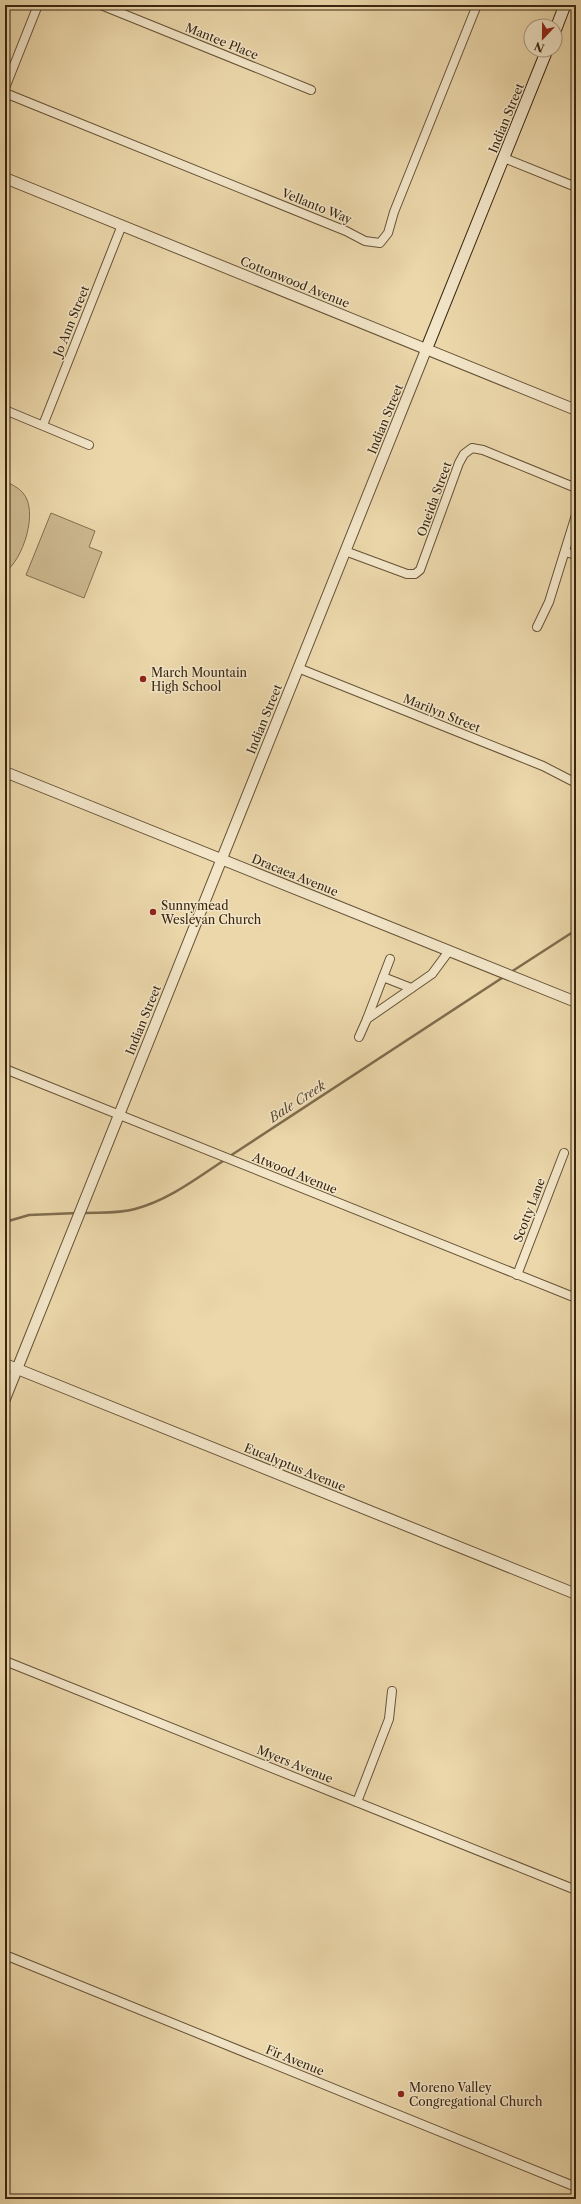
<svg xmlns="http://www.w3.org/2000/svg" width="581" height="2204" font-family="'Libre Caslon Text',serif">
<rect width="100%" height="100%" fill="#ebd7aa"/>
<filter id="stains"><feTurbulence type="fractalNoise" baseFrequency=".005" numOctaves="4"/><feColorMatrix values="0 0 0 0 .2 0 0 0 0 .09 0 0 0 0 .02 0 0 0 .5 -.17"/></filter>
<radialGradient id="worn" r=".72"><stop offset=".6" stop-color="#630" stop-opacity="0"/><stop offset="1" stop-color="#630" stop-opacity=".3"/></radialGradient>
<!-- green -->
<g fill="#cdb990" stroke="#837050">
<path d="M5 481C11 484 19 488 23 493 39 511 23 560 5 572Z"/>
<polygon points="51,513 95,531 89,547 102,552 84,598 26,575"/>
</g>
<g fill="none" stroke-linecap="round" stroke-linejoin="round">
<!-- stream -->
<g stroke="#7f6c4d" stroke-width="2.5">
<polyline points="511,972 576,930"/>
<polyline points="230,1156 505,976"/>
<path d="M83 1213C99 1212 118 1214 135 1209 169 1200 197 1178 226 1159"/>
<polyline points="5,1222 29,1215 78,1213"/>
</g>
<defs>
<g id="minor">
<polyline points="101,5 311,90"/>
<polyline points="5,88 38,5"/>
<polyline points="5,93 346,231 365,241 380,243 388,233 394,212 477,5"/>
<polyline points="504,158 576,187"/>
<polyline points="5,410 89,445"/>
<polyline points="43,425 122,225"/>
<polyline points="345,551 407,574 415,574 420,570 459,463 464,454 472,448 483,450 576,488"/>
<polyline points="565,552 576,555"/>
<polyline points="537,627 549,602 576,515"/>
<polyline points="298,668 543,766 576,783"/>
<polyline points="383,977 411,988"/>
<polyline points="367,1019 390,959"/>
<polyline points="359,1037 367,1019 432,974 449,951"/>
<polyline points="5,1069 576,1298"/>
<polyline points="517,1275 564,1153"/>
<polyline points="5,1661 576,1890"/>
<polyline points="357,1802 389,1719 392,1691"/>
<polyline points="5,1955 576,2187"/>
</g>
<g id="tertiary">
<polyline points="5,178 576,410"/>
<polyline points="5,772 576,1002"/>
<polyline points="5,1364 576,1594"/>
<polyline points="5,1399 426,350"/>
</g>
<g id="secondary">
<polyline points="555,31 565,5"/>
<polyline points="426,350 547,50"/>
</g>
</defs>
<!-- minor casing -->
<use href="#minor" stroke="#665236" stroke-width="10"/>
<!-- tertiary casing -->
<use href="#tertiary" stroke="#665236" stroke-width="12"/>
<!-- secondary casing -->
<use href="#secondary" stroke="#392610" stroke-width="13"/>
<!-- minor -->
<use href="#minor" stroke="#f2e5c8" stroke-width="8"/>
<!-- tertiary -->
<use href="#tertiary" stroke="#f2e5c8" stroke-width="10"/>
<!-- secondary -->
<use href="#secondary" stroke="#f2e5c8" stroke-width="11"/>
</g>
<!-- markers -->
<g fill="#8f2418" stroke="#f2e5c8" stroke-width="1.5">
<circle cx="143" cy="679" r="4"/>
<circle cx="153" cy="912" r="4"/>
<circle cx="401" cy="2094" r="4"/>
</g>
<g text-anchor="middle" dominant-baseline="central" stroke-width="3" stroke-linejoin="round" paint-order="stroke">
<!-- street labels -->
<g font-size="12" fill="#392610" stroke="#f2e5c8">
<text transform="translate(222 41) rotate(22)">Mantee Place</text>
<text transform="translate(506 118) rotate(-68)">Indian Street</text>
<text transform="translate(317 206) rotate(22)">Vellanto Way</text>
<text transform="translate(295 282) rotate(22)">Cottonwood Avenue</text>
<text transform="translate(71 321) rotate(-68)">Jo Ann Street</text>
<text transform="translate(385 419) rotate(-68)">Indian Street</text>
<text transform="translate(434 499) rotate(-70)">Oneida Street</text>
<text transform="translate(442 713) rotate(22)">Marilyn Street</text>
<text transform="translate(264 719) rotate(-68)">Indian Street</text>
<text transform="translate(295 875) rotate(22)">Dracaea Avenue</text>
<text transform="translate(143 1020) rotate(-68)">Indian Street</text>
<text transform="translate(295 1173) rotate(22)">Atwood Avenue</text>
<text transform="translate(529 1210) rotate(-69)">Scotty Lane</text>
<text transform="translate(295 1467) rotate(22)">Eucalyptus Avenue</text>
<text transform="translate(295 1764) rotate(22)">Myers Avenue</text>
<text transform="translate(295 2060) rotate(22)">Fir Avenue</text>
</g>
<!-- poi labels -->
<g font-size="12" fill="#392610" stroke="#f2e5c8" text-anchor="start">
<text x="151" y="672">March Mountain<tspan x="151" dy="14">High School</tspan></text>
<text x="161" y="905">Sunnymead<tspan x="161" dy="14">Wesleyan Church</tspan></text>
<text x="409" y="2087">Moreno Valley<tspan x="409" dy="14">Congregational Church</tspan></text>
</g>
<!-- water labels -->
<g font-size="13" font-style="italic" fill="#5c492f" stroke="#f2e5c8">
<text transform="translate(297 1101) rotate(-33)">Bale Creek</text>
</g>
</g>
<!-- margin -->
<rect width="581" height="2204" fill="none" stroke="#ebd7aa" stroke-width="20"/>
<rect x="6" y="6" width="569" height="2192" fill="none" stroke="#392610" stroke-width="2"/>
<rect x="10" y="10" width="561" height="2184" fill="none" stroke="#392610"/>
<!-- north arrow -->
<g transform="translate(543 38) rotate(202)"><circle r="19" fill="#f2e5c8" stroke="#a8997e"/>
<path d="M0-3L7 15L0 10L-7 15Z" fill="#8f2418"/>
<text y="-6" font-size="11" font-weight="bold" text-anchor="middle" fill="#392610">N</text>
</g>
<rect width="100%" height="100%" filter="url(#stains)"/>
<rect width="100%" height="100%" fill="url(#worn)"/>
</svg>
